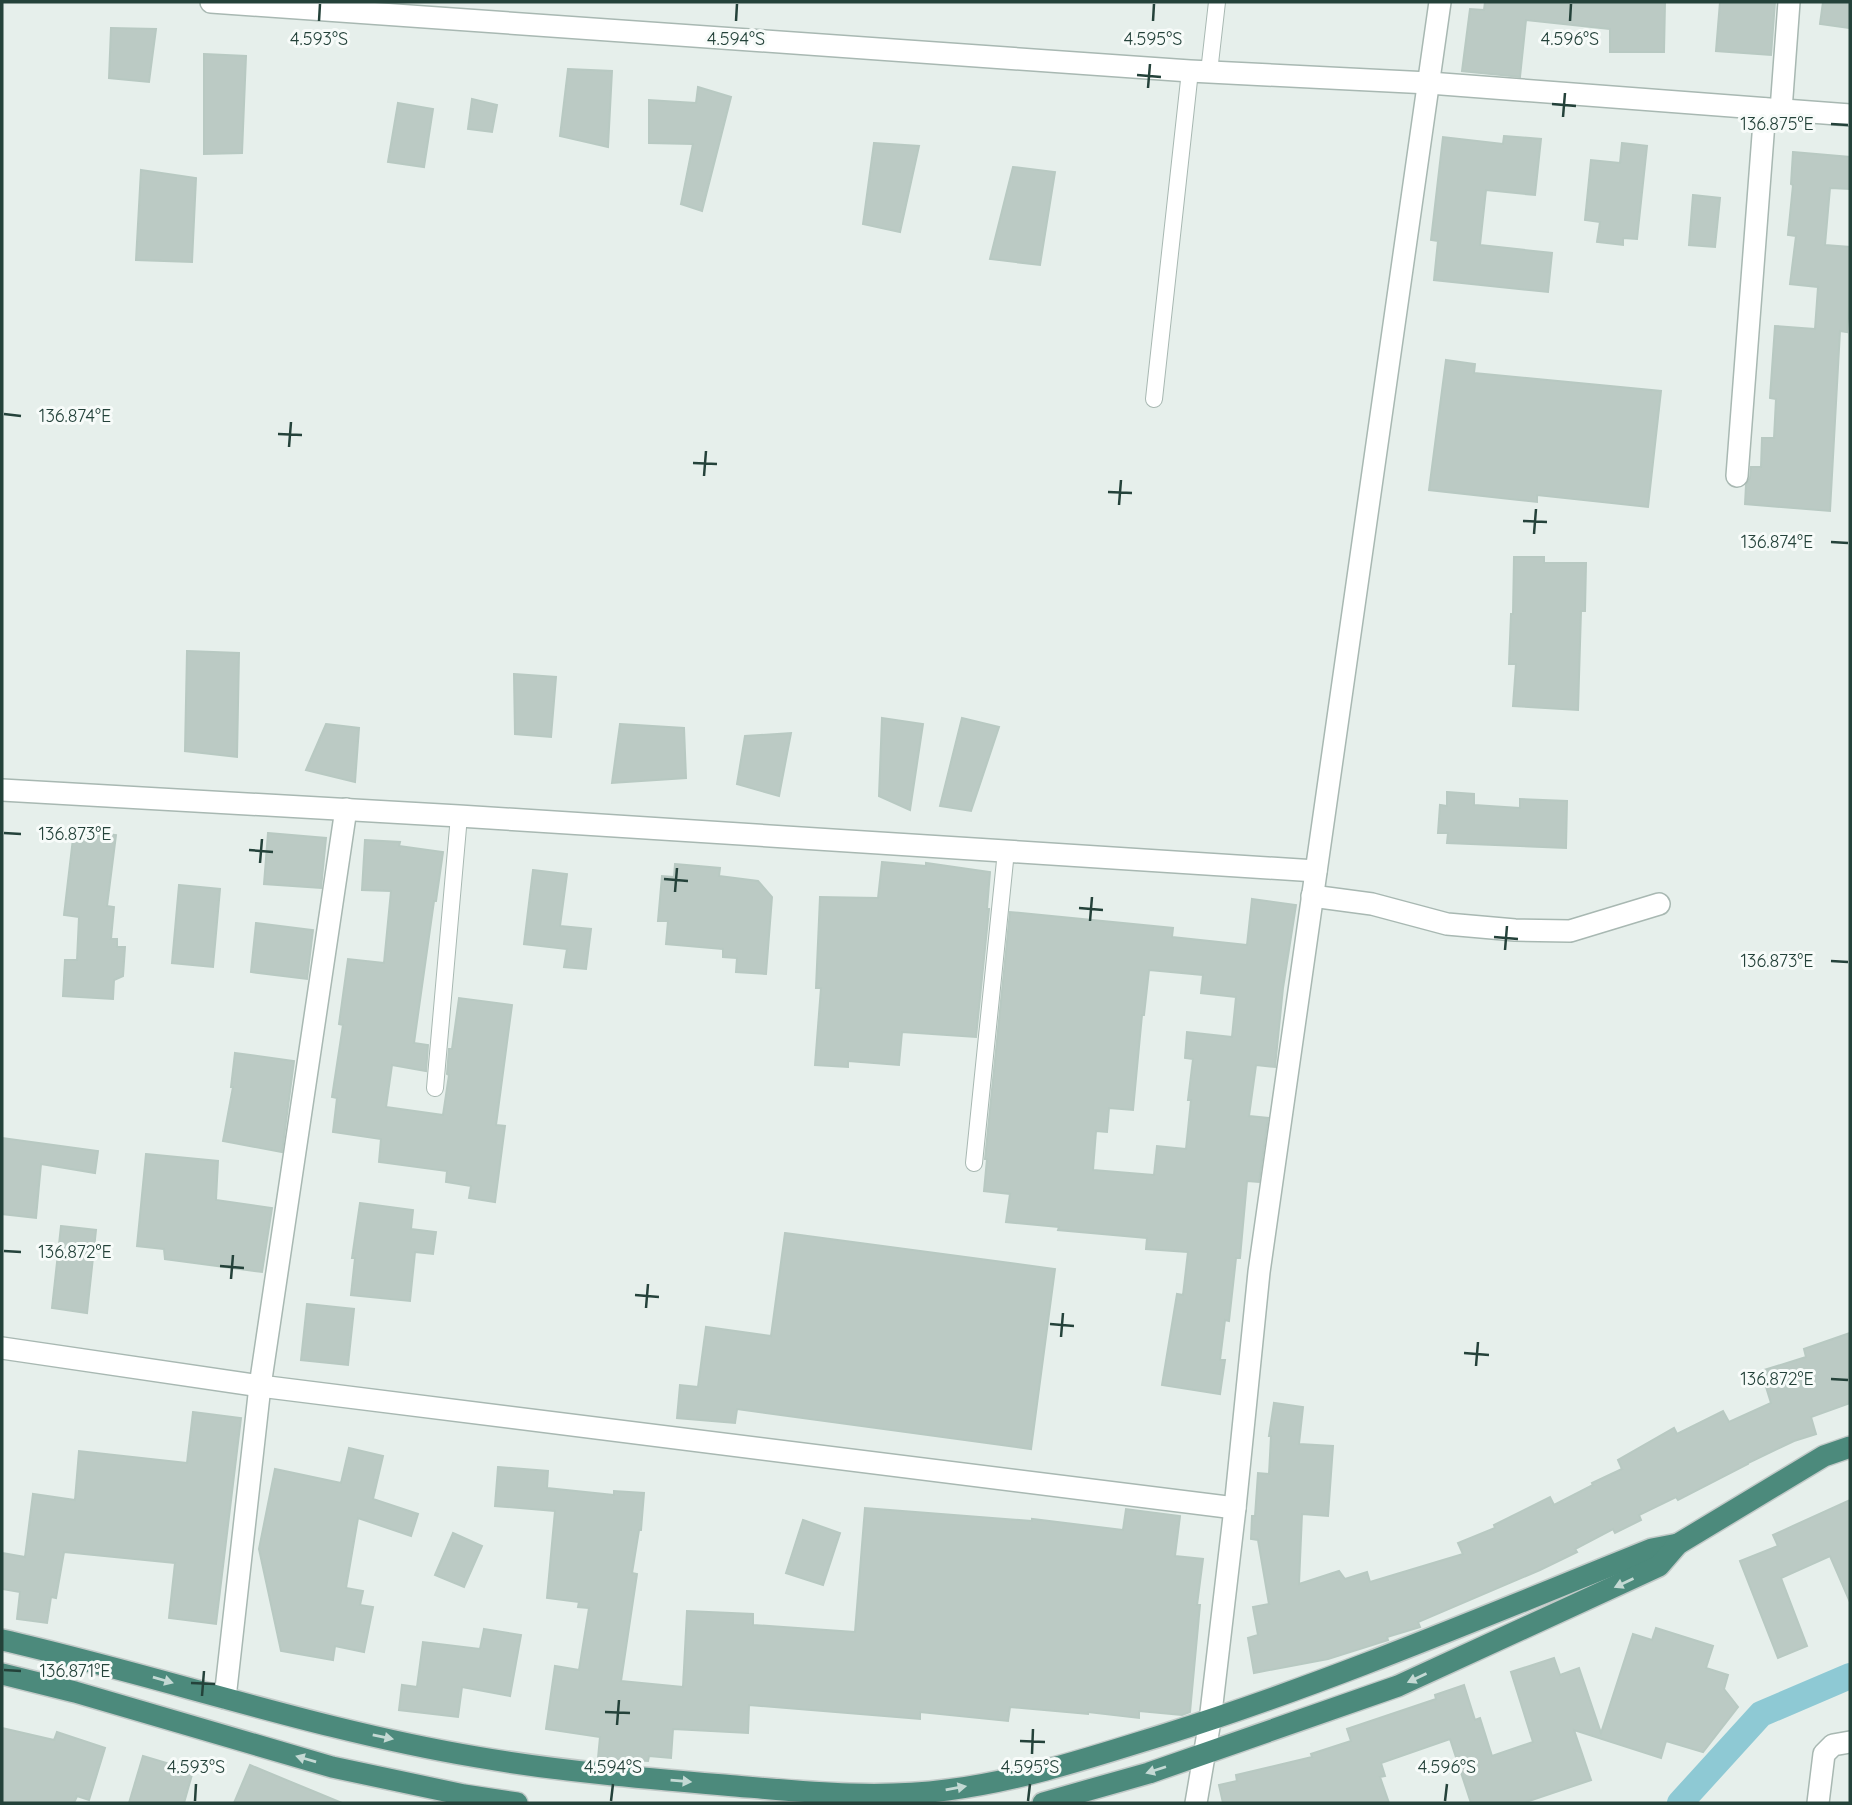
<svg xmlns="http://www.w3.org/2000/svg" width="1852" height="1805" font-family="Quicksand,sans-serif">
<rect width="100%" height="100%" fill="#e6efeb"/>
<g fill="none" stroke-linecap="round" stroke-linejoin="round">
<!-- canal -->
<polyline stroke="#8ec9d4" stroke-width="26" points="1680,1803 1761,1714 1850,1676"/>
</g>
<!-- building -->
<g fill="#bbcac4" stroke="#b8c9c2" stroke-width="2" fill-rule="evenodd">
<polygon points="1485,2 1665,2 1664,52 1610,52 1610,29 1526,20 1520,77 1462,71 1470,9 1484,10"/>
<polygon points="1720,2 1775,2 1771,55 1716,51"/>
<polygon points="1823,2 1850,2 1850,28 1820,24"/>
<polygon points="111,28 156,29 149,82 109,78"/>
<polygon points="204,54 246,56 242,153 204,154"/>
<polygon points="568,69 612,71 608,147 560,136"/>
<polygon points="698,87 731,97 702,211 681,204 693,144 649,143 649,100 696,103"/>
<polygon points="472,99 497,105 492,132 468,129"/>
<polygon points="398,103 433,109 424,167 388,162"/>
<polygon points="1504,136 1541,139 1535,195 1486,190 1480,245 1552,253 1548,292 1434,280 1438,241 1431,240 1443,137 1503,144"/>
<polygon points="874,143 919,146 900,232 863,224"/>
<polygon points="1622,143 1647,146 1637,239 1623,238 1623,245 1597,242 1600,222 1585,220 1591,160 1620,163"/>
<polygon points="1793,152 1850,157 1850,189 1830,188 1825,245 1850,247 1850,291 1847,332 1840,331 1830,511 1745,504 1746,485 1750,478 1751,467 1761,467 1762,438 1774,438 1776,399 1770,398 1775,326 1815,329 1818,287 1790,284 1796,236 1788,235 1793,185 1791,184"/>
<polygon points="1013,167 1055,172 1040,265 990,259"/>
<polygon points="141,170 196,178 192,262 136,260"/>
<polygon points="1693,195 1720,198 1715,247 1689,245"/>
<polygon points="1446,360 1475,364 1474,373 1661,391 1648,507 1537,495 1537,502 1429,490"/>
<polygon points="1514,557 1544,557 1544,563 1586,563 1585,611 1581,611 1578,710 1513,706 1516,664 1509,664 1511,614 1513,614"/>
<polygon points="187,651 239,653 237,757 185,751"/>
<polygon points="514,674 556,677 551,737 515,734"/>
<polygon points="882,718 923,724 910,810 879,796"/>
<polygon points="962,718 999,727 971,811 940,806"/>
<polygon points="326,724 359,728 355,782 306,770"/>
<polygon points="620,724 684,728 686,778 612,783"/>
<polygon points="791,733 779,796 737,784 745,736"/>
<polygon points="1447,792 1474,794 1474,805 1520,808 1520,799 1567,801 1566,848 1447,843 1448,833 1438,833 1440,805 1447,806"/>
<polygon points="74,830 116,835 107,906 114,907 111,939 117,939 117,947 125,947 123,976 114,980 113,999 63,996 65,960 77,960 79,917 64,915"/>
<polygon points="268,833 326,838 321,888 264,884"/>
<polygon points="365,840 400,842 399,846 443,852 436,901 434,901 414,1043 428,1045 426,1071 392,1065 386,1107 443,1115 449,1075 447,1074 449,1049 452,1049 459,998 512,1005 496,1125 505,1126 495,1202 469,1198 471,1186 446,1182 447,1171 379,1162 381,1139 333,1132 337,1098 332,1097 343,1025 339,1024 348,959 384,963 391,891 362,890"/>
<polygon points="882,862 926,866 926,863 990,872 987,909 989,909 976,1037 902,1032 899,1065 848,1061 848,1067 815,1065 821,988 816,988 820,897 878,898"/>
<polygon points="675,864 720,868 719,876 758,881 772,897 766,974 736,972 737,958 723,957 723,949 666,944 668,921 658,921 662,876 674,877"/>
<polygon points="533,870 567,874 560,926 591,929 586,969 564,967 567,949 524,944"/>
<polygon points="179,885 220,889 213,967 172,963"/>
<path d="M1252 899 1296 905 1283 988 1275 1067 1256 1065 1249 1116 1268 1118 1259 1182 1247 1181 1240 1258H1236L1229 1321 1225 1320 1220 1360H1225L1220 1394 1162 1385 1177 1294 1183 1295 1188 1252 1146 1249 1147 1238 1058 1230 1059 1227 1006 1222 1010 1194 984 1191 987 1159H985L1010 912 1173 928 1172 937 1247 945ZM1149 970 1203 975 1201 993 1236 997 1232 1037 1187 1032 1185 1058 1193 1059 1188 1100H1191L1186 1149 1157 1146 1154 1175 1093 1170 1096 1131 1107 1132 1109 1108 1133 1110 1142 1015H1144Z"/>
<polygon points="256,923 313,930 307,979 251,972"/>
<polygon points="235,1053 294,1061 282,1152 223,1141 233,1087 231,1087"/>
<polygon points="2,1138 98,1151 95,1173 41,1164 36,1218 2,1214"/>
<polygon points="146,1154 218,1161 216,1200 272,1208 262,1272 165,1259 164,1249 137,1246"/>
<polygon points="360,1203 413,1210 411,1229 436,1232 433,1254 415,1252 410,1301 351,1295 355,1258 352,1258"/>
<polygon points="61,1226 96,1230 87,1313 52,1308"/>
<polygon points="785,1233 1055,1269 1031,1449 737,1409 735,1423 677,1418 680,1385 698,1387 706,1327 771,1336"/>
<polygon points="307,1304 354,1309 348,1365 301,1360"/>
<polygon points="1850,1333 1850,1403 1811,1417 1816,1434 1794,1441 1748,1463 1748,1464 1678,1500 1676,1497 1639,1515 1641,1520 1615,1533 1613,1529 1575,1549 1577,1552 1540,1570 1418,1622 1420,1627 1387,1637 1388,1640 1328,1659 1254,1673 1248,1638 1258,1635 1253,1607 1269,1604 1258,1540 1251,1539 1252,1516 1255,1516 1258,1473 1269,1474 1271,1436 1269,1436 1274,1403 1303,1407 1299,1444 1333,1446 1328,1516 1302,1514 1299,1584 1339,1571 1345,1579 1367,1572 1370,1582 1463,1554 1458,1543 1495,1528 1494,1525 1550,1497 1554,1505 1593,1485 1592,1483 1622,1469 1618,1460 1674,1428 1677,1434 1723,1411 1729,1422 1771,1403 1761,1371 1806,1357 1804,1349"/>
<polygon points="193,1412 241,1418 216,1624 169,1618 175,1563 64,1552 56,1598 51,1597 47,1623 17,1619 20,1592 2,1589 2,1553 25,1557 33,1494 75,1500 79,1451 187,1463"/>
<polygon points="349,1448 383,1456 373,1499 418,1514 411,1536 358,1518 346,1588 363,1591 360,1605 373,1607 364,1652 335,1646 333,1660 281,1651 259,1549 275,1469 341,1483"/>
<polygon points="498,1467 548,1471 547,1488 614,1495 614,1491 644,1493 641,1530 639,1530 632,1573 637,1574 621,1681 683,1687 687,1611 753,1614 753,1625 855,1632 865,1508 1032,1521 1032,1519 1123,1530 1126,1509 1180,1516 1175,1556 1203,1559 1197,1605 1200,1605 1190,1712 1182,1715 1139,1711 1139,1718 1088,1712 1088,1714 1010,1707 1008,1721 920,1712 920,1719 749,1705 748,1733 673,1729 671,1758 649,1756 648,1761 598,1758 600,1737 546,1729 555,1666 579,1670 589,1608 578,1607 579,1602 547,1598 555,1511 495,1506"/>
<polygon points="1850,1500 1850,1602 1830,1556 1781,1578 1807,1646 1778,1658 1740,1561 1778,1546 1773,1535"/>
<polygon points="803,1520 840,1533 823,1585 786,1573"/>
<polygon points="453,1533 482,1546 464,1587 435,1575"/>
<polygon points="1656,1628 1713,1646 1706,1668 1728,1675 1724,1689 1738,1707 1703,1752 1666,1741 1661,1758 1574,1730 1591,1780 1523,1803 1471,1803 1450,1739 1381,1763 1385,1776 1380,1777 1389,1803 1223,1803 1219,1785 1237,1781 1236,1775 1312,1757 1311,1754 1351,1741 1347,1729 1436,1699 1435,1695 1464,1685 1475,1720 1480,1718 1492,1756 1533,1742 1511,1672 1554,1658 1560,1675 1579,1668 1601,1733 1633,1634 1652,1640"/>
<polygon points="484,1629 521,1635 510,1696 462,1687 458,1717 399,1710 402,1685 417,1687 423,1642 480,1649"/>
<polygon points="2,1728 54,1740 57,1732 105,1748 89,1800 77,1796 74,1803 2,1803"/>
<polygon points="143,1756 193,1771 184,1803 129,1803"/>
<polygon points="250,1765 342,1803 234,1803"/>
</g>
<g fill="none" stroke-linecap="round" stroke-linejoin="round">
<defs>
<g id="service">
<polyline points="1209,72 1217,2"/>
<polyline points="1154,399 1190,71"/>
<polyline points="435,1088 459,816"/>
<polyline points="974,1163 1006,851"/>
</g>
<g id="minor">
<polyline points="211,2 1190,71 1429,83 1850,115"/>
<polyline points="1781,110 1789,2"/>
<polyline points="1737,476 1765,109"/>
<polyline points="2,790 459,816 1316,871"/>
<polyline points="1312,896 1372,904 1447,924 1515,930 1570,931 1659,904"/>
<polyline points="2,1348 260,1386 1235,1508"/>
<polyline points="225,1698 260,1386 346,809"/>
<polyline points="1210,1721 1235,1508 1259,1272 1440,2"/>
<polyline points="1818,1803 1824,1754 1833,1745 1850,1742"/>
</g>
<polyline id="tertiary" points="1196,1803 1210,1721"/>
<g id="trunk">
<path d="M2 1640C160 1676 316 1730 477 1757 558 1771 641 1778 724 1785 797 1791 873 1800 947 1790 1020 1781 1092 1757 1163 1735 1329 1683 1490 1614 1652 1549L1678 1544"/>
<polyline points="2,1674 75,1692 332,1767 464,1795 517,1803"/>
<polyline points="1043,1803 1149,1773 1398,1686 1659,1566 1678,1544 1824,1456 1850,1447"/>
</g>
</defs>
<!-- service casing -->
<use href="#service" stroke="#a8b8b2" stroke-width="18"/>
<!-- minor casing -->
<use href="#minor" stroke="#a8b8b2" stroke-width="24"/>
<!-- tertiary casing -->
<use href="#tertiary" stroke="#a8b8b2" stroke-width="24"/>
<!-- trunk casing -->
<use href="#trunk" stroke="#c2cac8" stroke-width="24"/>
<!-- service -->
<use href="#service" stroke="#fff" stroke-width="16"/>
<!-- minor -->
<use href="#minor" stroke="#fff" stroke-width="21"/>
<!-- tertiary -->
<use href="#tertiary" stroke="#fff" stroke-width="21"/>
<!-- trunk -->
<use href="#trunk" stroke="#4c8a7c" stroke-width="21"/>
</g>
<!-- one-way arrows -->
<defs><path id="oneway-solid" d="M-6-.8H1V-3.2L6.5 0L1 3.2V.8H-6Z" transform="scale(1.75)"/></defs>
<g fill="#c4d9d4">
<use href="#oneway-solid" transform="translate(1624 1583) rotate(155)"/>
<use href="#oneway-solid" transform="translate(1417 1678) rotate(155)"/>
<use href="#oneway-solid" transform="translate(163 1680) rotate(16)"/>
<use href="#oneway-solid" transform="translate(383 1737) rotate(12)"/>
<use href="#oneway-solid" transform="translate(306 1759) rotate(-164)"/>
<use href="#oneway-solid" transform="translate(1156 1770) rotate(162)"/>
<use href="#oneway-solid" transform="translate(681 1781) rotate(5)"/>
<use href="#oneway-solid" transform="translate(956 1788) rotate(-10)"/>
</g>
<!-- ticks -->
<path fill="none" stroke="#24423a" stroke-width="2.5" d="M319 21 320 4M736 21 737 4M1153 21 1154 4M1570 21 1571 4M1137 75 1161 77M1148 88 1150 64M1552 104 1576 106M1563 117 1565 93M1831 124 1848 125M4 414 21 416M278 434 302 435M289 447 291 422M693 463 717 464M704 476 706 451M1108 492 1132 493M1119 505 1121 480M1523 521 1547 522M1534 534 1536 509M1831 542 1848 543M4 833 21 834M249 850 273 852M260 863 262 839M664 879 688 881M675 892 677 868M1079 908 1103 910M1090 921 1092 897M1494 937 1518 939M1505 950 1507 926M1831 961 1848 962M4 1251 21 1252M220 1266 244 1268M231 1279 233 1255M635 1295 659 1297M646 1308 648 1284M1050 1324 1074 1326M1061 1337 1063 1313M1464 1353 1489 1355M1476 1366 1478 1342M1831 1379 1848 1380M4 1670 21 1671M191 1683 215 1684M202 1696 204 1671M605 1712 630 1713M617 1725 619 1700M1020 1741 1045 1742M1032 1754 1033 1729M195 1801 196 1784M611 1801 613 1784M1028 1801 1030 1784M1445 1801 1447 1784"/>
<g font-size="18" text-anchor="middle" fill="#24423a" stroke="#f7fbf9" stroke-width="6" stroke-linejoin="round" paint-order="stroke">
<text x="319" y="45">4.593°S</text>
<text x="736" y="45">4.594°S</text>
<text x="1153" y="45">4.595°S</text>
<text x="1570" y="45">4.596°S</text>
<text x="1777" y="130">136.875°E</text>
<text x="75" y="422">136.874°E</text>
<text x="1777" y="548">136.874°E</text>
<text x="75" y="840">136.873°E</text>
<text x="1777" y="967">136.873°E</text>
<text x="75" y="1258">136.872°E</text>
<text x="1777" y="1385">136.872°E</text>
<text x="75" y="1677">136.871°E</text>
<text x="196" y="1773">4.593°S</text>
<text x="613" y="1773">4.594°S</text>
<text x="1030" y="1773">4.595°S</text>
<text x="1447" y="1773">4.596°S</text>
</g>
<!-- border -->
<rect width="1852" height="1805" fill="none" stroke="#24423a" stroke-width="7"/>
</svg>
